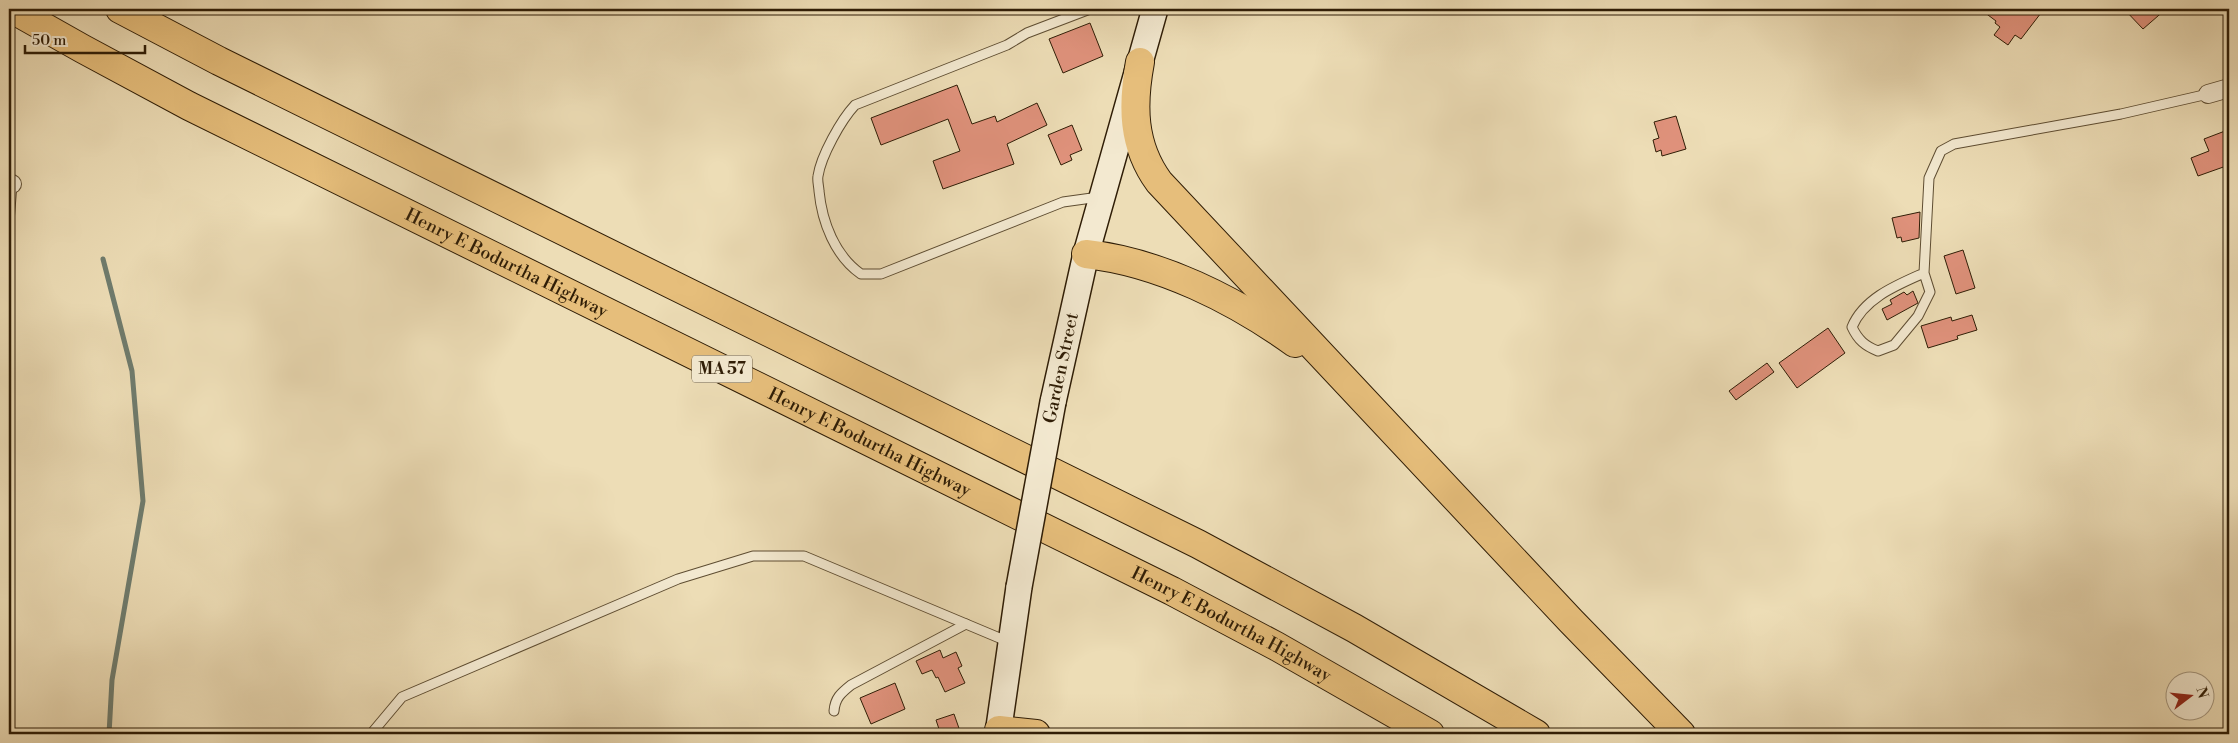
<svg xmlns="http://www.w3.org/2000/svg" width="2238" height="743" font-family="'Libre Bodoni',serif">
<rect width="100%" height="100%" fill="#edddb6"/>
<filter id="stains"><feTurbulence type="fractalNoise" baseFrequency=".004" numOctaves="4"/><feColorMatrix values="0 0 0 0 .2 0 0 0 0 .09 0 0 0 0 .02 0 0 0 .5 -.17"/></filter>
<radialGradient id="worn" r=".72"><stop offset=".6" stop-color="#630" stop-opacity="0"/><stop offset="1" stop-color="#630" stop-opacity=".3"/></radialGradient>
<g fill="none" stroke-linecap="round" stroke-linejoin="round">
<!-- stream -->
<polyline stroke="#6f7c6e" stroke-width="5" points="103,259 132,371 143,501 112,680 109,734"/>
</g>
<!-- building -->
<g fill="#e0927c" stroke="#2f1d06">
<polygon points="1980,9 2044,9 2021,39 2015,35 2008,45 1994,35 2000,27 1995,23 1996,21"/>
<polygon points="2124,9 2166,9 2143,29"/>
<polygon points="1090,23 1103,56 1063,73 1049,39"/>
<polygon points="957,85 972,124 995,116 997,122 1037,103 1047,125 1007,144 1014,164 943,189 933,161 960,151 948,119 881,145 871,118"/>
<polygon points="1676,116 1686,149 1662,156 1661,150 1656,152 1653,140 1659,138 1654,122"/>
<polygon points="1072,125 1082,150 1070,155 1072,160 1061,165 1048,135"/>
<polygon points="2225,131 2229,142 2229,165 2198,176 2191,158 2209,151 2204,139"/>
<polygon points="1920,212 1919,238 1902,242 1901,237 1897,238 1892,218"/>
<polygon points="1963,250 1975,288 1956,294 1944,256"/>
<polygon points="1913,291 1918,303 1887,320 1882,309 1892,304 1890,300 1904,292 1907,295"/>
<polygon points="1972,315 1977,330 1957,336 1958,339 1928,348 1921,326 1951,317 1952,321"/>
<polygon points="1828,328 1845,353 1797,388 1779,363"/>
<polygon points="1767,363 1774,372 1736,400 1729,391"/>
<polygon points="940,650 943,658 956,652 962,666 958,668 965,683 945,692 938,677 936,678 932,670 922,674 916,661"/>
<polygon points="895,683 905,709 871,724 860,698"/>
<polygon points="954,714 961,734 947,734 945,731 940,732 936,720"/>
</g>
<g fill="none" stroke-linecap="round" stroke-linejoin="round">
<defs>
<g id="lane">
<path d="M1090 9 1027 33 1007 45 855 105C841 120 821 156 818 176 817 181 819 187 819 191 822 222 835 256 861 274H881L1063 202 1099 197"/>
<polyline points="9,222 12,184"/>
<path d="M1924 273 1930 292 1918 316 1894 345 1878 351C1865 346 1858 340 1852 327 1864 298 1897 285 1924 273L1929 178 1941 151 1954 144 2121 114 2208 94"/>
<path d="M834 711C835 698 841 693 851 685L966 624"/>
<polyline points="371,734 402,697 678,579 753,556 804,556 1009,642"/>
<polyline points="529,734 535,734"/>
</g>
<g id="street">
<polyline points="2208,94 2229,88"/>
<polyline points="9,184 12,184"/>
</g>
<g id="secondary">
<polyline points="1053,402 1086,254 1155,9"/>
<polyline points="998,734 1019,587"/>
</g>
<g id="highway">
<path id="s1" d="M12 9 83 49 189 106 1172 591 1276 646 1430 734"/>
<polyline points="120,9 219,61 1198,544 1354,628 1536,734"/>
<path d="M1140 62C1132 105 1132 145 1159 182L1571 621 1681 734"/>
<path d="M1086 254C1160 262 1235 300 1295 343"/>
<polyline points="999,730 1036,734"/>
</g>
</defs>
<!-- lane casing -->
<use href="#lane" stroke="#5e4d32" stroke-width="11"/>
<!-- street casing -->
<use href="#street" stroke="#5e4d32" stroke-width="20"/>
<!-- secondary casing -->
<use href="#secondary" stroke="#2f1d06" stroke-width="28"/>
<!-- highway casing -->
<use href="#highway" stroke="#2f1d06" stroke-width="30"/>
<!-- lane -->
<use href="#lane" stroke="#f3e9d0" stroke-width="9"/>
<!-- street -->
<use href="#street" stroke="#f3e9d0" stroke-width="18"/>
<!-- secondary -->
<use href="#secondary" stroke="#f3e9d0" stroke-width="25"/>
<!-- highway -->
<use href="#highway" stroke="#e6be7b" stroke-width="28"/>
<defs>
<polyline id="secondary-bridge" points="1019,587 1053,402"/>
</defs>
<!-- secondary-bridge casing -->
<use href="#secondary-bridge" stroke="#2f1d06" stroke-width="28" stroke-linecap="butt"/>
<!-- secondary-bridge -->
<use href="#secondary-bridge" stroke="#f3e9d0" stroke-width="25"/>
</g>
<g text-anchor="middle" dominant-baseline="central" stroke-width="4" stroke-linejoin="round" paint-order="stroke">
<!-- shield labels -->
<rect fill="#f3e9d0" stroke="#6a5a43" stroke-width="1" x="692" y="355.5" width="60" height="27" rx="4"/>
<g font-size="16" font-weight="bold" fill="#2f1d06">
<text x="722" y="369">MA 57</text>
</g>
<!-- street labels -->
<g font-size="18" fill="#2f1d06" stroke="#f3e9d0">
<text stroke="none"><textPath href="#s1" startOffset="556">Henry E Bodurtha Highway</textPath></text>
<text transform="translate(1061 368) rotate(-78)">Garden Street</text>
<text stroke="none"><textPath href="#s1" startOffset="961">Henry E Bodurtha Highway</textPath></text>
<text stroke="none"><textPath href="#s1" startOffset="1366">Henry E Bodurtha Highway</textPath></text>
</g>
</g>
<!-- margin -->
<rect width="2238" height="743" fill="none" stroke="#edddb6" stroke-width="30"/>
<rect x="10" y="10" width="2218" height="723" fill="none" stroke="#2f1d06" stroke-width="2.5"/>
<rect x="15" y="15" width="2208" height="713" fill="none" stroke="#2f1d06"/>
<!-- north arrow -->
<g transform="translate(2190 696) rotate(74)"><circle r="24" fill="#f3e9d0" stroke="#a5977f"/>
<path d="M0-4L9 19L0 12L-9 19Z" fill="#8f2418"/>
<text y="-8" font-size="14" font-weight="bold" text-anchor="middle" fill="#2f1d06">N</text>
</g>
<!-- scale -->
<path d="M25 45v8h120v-8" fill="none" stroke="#2f1d06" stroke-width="2.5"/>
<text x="32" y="45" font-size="15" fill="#2f1d06" stroke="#f3e9d0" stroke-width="4" paint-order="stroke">50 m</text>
<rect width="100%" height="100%" filter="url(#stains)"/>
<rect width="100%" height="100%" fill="url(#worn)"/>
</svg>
